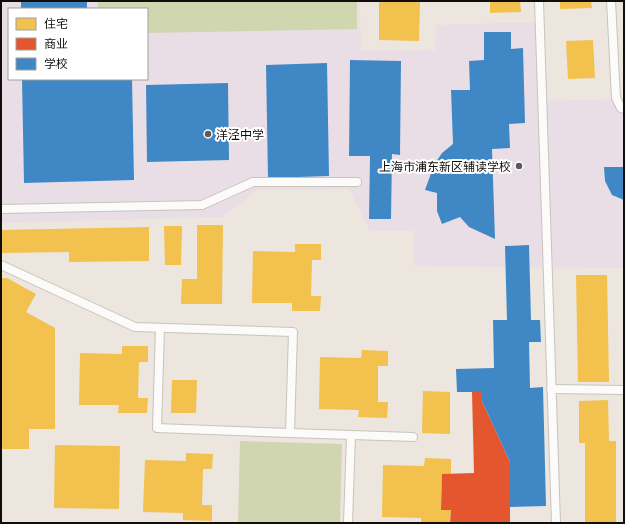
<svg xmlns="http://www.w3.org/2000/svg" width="625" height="524" font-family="'Golos Text','Noto Sans SC',sans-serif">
<rect width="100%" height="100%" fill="#ece6df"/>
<!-- education -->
<path fill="#eadee6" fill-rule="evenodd" d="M1 1H360L361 51 435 50 436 25 540 22 542 101 624 99V268L414 266V231H370L349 189 257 190 222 217 1 223ZM9 9H147V79H9Z"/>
<!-- green -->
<g fill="#cfd6b0">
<polygon points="98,1 357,1 357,29 147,33 147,9 98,9"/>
<polygon points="240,441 342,444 340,523 238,523"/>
</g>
<!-- homes -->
<g fill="#f2c14e">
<polygon points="379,1 420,1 419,41 379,40"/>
<polygon points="490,1 520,1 521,12 490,13"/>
<polygon points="560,1 591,1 592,8 560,9"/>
<polygon points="593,40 595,78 568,79 566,41"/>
<polygon points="197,225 223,225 222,304 181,304 182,279 197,279"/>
<polygon points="164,226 182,226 181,265 165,265"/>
<polygon points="149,227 149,261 69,262 69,252 1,253 1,230"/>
<polygon points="295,244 321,244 321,260 312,260 311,296 321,296 320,311 292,311 292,303 252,303 253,251 295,252"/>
<polygon points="576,275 607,275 609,382 578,382"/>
<polygon points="1,278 7,278 36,294 26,312 55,328 55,429 29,429 29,449 1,449"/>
<polygon points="122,346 148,346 148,362 139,362 138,398 148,398 147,413 118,413 119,405 79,405 80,353 122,354"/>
<polygon points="362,350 388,351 388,366 378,366 378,402 388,402 387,418 358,417 359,410 319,409 320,357 361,358"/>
<polygon points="172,380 197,380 196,413 171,413"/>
<polygon points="423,391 450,392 450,434 422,433"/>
<polygon points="608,400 609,441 616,441 616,523 585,523 585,443 579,443 579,401"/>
<polygon points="55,445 120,446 119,509 54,508"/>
<polygon points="186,453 213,454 212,469 203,469 202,505 212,505 212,521 183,520 183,513 143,512 145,460 186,461"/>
<polygon points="425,458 451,459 451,474 442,474 441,510 451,510 450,523 421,523 421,518 382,517 383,465 424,466"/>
</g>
<!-- shops -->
<polygon fill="#e4572e" points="472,392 482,392 482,401 510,462 510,523 450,523 451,510 441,510 442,474 474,473"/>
<!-- schools -->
<g fill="#3f88c5">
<rect x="21" y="1" width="66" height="8"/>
<polygon points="484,32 511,32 511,49 523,48 525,123 509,124 510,148 492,149 495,239 469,227 460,217 442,224 437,211 437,193 425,190 434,165 442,153 453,144 451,90 470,90 469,61 484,60"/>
<polygon points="350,60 401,61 400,155 392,154 391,219 369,219 370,156 349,156"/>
<polygon points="327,63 329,176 268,178 266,65"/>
<polygon points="22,79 132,79 134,180 24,183"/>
<polygon points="228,83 229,160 147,162 146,85"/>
<polygon points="604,167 624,167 624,200 612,195 605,181"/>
<polygon points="529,245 531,320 540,320 541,342 529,342 530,388 543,387 546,506 510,507 510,462 482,401 482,392 457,392 456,369 494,368 493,320 507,320 505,246"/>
</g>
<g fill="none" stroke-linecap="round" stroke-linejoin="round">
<defs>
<g id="service">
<polyline points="539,1 556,523"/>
<polyline points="611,1 616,98 621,108 624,109"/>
<polyline points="1,209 202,205 253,182 357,182"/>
<polyline points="1,265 135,327 293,332 290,433 413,437"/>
<polyline points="160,328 157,428 290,433"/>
<polyline points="551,389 624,390"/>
<polyline points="348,523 351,435"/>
</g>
</defs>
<!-- service casing -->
<use href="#service" stroke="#c7c3bd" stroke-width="10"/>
<!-- service -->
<use href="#service" stroke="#fcfbfa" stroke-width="8"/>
</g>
<!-- markers -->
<g fill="#5e5a55" stroke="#fff" stroke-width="1.5">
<circle cx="208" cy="134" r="4"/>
<circle cx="519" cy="166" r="4"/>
</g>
<g text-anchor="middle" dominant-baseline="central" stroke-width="4" stroke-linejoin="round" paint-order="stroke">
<!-- poi labels -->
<g font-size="12" fill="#110e0a" stroke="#fff" text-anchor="start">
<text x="216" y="134">洋泾中学</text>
<text x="511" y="166" text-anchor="end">上海市浦东新区辅读学校</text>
</g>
</g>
<!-- border -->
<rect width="625" height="524" fill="none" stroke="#110e0a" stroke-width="4"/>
<!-- legend -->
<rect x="8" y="8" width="140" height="72" fill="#ffffff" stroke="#a09f9d"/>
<rect x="16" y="18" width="20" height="12" fill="#f2c14e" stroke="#a09f9d"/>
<text x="44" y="28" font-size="12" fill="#110e0a">住宅</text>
<rect x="16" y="38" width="20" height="12" fill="#e4572e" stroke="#a09f9d"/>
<text x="44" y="48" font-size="12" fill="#110e0a">商业</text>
<rect x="16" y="58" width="20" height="12" fill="#3f88c5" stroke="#a09f9d"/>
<text x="44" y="68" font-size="12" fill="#110e0a">学校</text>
</svg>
